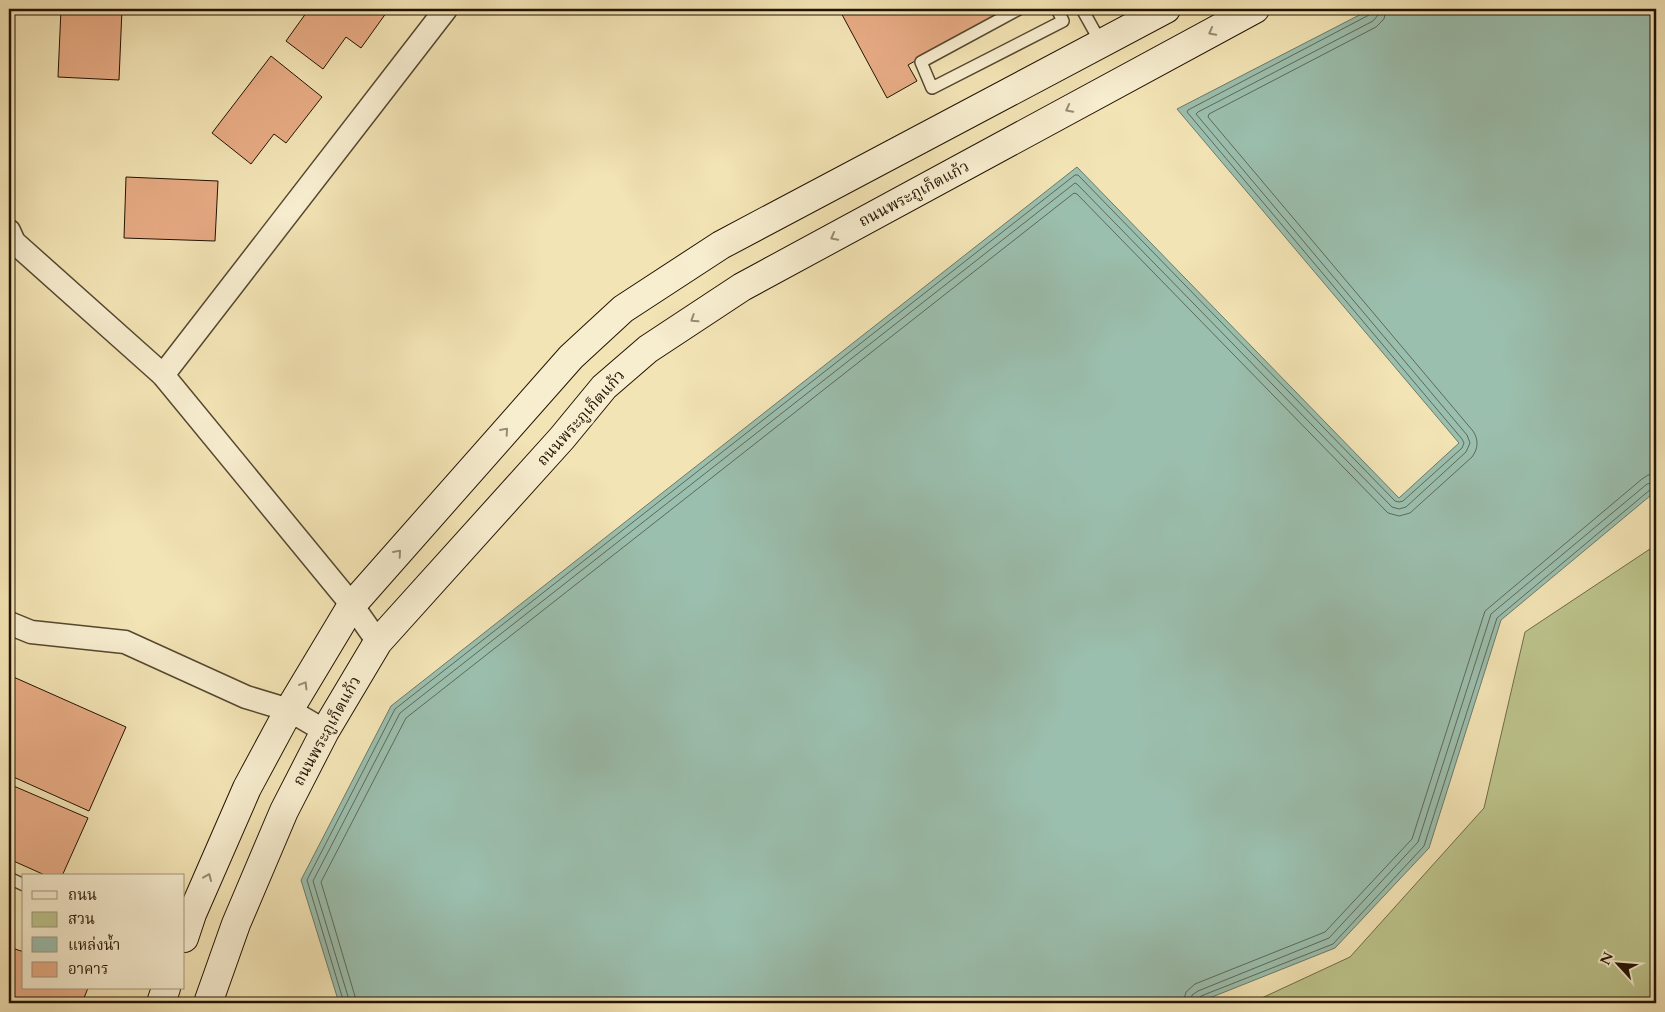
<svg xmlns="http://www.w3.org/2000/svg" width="1665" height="1012" font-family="Cardo,'Noto Serif Thai',serif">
<rect width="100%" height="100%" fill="#f3e4b5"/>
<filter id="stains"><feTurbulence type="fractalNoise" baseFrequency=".004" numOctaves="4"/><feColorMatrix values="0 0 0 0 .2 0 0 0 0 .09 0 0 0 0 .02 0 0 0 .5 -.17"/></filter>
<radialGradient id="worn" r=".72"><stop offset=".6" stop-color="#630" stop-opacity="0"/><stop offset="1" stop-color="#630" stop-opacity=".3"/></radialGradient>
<!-- green -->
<polygon fill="#bdc48c" stroke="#706c47" points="1656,545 1656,1003 1251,1003 1350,957 1484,808 1525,632"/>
<!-- water -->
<polygon fill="#9bbfae" stroke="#6b7a69" points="1371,9 1656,9 1656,491 1501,620 1429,848 1335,948 1197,1003 339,1003 301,880 391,706 1077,167 1399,498 1459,443 1177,109"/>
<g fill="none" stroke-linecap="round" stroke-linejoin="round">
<!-- shore -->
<g stroke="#5e6958" stroke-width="1">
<polyline points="344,1003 307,880 395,709 1075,175 1078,175 1395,501 1399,502 1403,501 1462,448 1464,443 1462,439 1187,112 1188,110 1369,15 1372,9"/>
<polyline points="350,1003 313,881 400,713 1075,183 1077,184 1392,507 1399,509 1406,507 1466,452 1470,443 1467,435 1196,114 1198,112 1373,21 1378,15 1379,9"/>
<path d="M357 1003 321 882 406 718 1074 193 1077 194 1388 513 1399 516 1410 513 1472 457C1478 449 1479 440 1473 431L1208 117 1209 114 1376 27 1384 19 1386 9"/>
<polyline points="1183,1003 1186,992 1195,984 1325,932 1412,839 1485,611 1642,479 1648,475 1656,474"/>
<polyline points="1191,1003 1192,995 1198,991 1329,938 1418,842 1491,614 1647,484 1656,482"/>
<polyline points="1197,1003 1198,999 1201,996 1333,944 1424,846 1497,618 1651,489 1656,488"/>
</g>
</g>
<!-- building -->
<g fill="#e8ac85" stroke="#221302">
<polygon points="61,9 122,9 119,80 58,77"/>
<polygon points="309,9 389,9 361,48 346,37 323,69 286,41"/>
<polygon points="839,9 1007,9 908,65 917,81 887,98"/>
<polygon points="271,56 322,97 286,143 274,134 251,164 212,133"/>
<polygon points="126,177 218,181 215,241 124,238"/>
<polygon points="9,675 126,727 89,811 9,775"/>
<polygon points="9,784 88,818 62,876 47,876 9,859"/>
<polygon points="9,947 24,952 24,988 88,988 82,1003 9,1003"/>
</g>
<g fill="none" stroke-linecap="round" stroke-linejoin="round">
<defs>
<g id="lane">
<polyline points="1019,9 921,62 932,88 1063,21 1057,9"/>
<polyline points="1082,9 1101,43"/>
<polyline points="9,878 24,885"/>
</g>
<g id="street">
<polyline points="9,231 14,242 163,375 352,605 378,642"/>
<polyline points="163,375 446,9"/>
<polyline points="9,623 31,632 125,642 246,697 289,710 325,731"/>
</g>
<g id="secondary">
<polyline points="184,938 192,914 247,788 289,710 352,605 571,357 623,309 721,245 1166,9"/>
<polyline points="161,1003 166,988"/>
<polyline points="208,1003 236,924 284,811 325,731 378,642 562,438 604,387 648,349 742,287 1255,9"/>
</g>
</defs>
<!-- lane casing -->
<use href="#lane" stroke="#56472f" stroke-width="14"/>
<!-- street casing -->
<use href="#street" stroke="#56472f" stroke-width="25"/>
<!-- secondary casing -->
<use href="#secondary" stroke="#221302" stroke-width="30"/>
<!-- lane -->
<use href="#lane" stroke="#f7edcf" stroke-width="11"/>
<!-- street -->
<use href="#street" stroke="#f7edcf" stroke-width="22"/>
<!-- secondary -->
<use href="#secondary" stroke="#f7edcf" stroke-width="28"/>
</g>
<!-- one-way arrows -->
<defs><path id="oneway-chevron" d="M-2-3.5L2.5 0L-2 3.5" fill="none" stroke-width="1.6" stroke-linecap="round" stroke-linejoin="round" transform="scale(1.25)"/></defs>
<g stroke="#978b73">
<use href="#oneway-chevron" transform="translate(1212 32) rotate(152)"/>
<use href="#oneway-chevron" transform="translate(1069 109) rotate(152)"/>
<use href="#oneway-chevron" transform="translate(834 237) rotate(152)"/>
<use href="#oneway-chevron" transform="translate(694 319) rotate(147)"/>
<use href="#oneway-chevron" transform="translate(505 431) rotate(-49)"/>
<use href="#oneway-chevron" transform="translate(398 553) rotate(-49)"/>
<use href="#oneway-chevron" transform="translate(304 685) rotate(-59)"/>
<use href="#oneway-chevron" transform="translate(208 877) rotate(-67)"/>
</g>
<g text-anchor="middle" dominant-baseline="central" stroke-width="5" stroke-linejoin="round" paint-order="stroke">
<!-- street labels -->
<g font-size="16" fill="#221302" stroke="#f7edcf">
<text transform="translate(914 194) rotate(-28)">ถนนพระภูเก็ตแก้ว</text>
<text transform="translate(581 418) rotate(-48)">ถนนพระภูเก็ตแก้ว</text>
<text transform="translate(327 731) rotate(-61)">ถนนพระภูเก็ตแก้ว</text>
</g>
</g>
<!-- margin -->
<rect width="1665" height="1012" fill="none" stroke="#f3e4b5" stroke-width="30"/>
<rect x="10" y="10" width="1645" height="992" fill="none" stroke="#221302" stroke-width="2.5"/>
<rect x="15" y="15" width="1635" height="982" fill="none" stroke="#221302"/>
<!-- legend -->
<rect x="22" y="874" width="162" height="115" fill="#f7edcf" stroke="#a2967d"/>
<rect x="32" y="891" width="25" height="8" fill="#f7edcf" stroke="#a2967d"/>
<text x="68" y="900" font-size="15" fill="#221302">ถนน</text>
<rect x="32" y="912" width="25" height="15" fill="#bdc48c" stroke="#a2967d"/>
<text x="68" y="924" font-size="15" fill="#221302">สวน</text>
<rect x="32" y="937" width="25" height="15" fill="#9bbfae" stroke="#a2967d"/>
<text x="68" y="950" font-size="15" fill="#221302">แหล่งน้ำ</text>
<rect x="32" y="962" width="25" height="15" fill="#e8ac85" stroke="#a2967d"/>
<text x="68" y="974" font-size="15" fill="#221302">อาคาร</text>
<!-- north arrow -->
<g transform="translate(1618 964) rotate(296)" stroke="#f7edcf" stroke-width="4" paint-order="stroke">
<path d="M0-4L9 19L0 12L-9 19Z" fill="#221302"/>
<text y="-8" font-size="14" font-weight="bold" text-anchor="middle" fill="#221302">N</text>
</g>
<rect width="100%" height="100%" filter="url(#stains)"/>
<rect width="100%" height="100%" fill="url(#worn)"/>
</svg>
